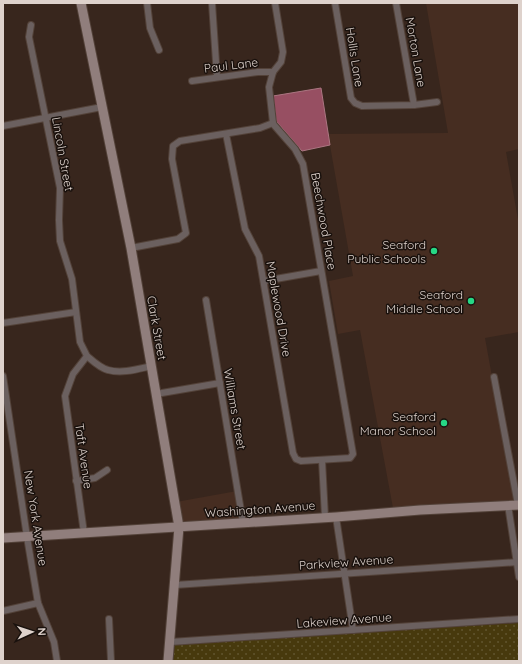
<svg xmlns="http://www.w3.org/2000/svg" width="522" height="664" font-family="Quicksand,sans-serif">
<defs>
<pattern id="park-dots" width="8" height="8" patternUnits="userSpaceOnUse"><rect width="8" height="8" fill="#47390d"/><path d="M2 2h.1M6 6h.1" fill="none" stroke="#61552f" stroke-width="1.8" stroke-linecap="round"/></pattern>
</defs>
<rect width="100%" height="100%" fill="#38261d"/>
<!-- built -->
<g fill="#462d21">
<polygon points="426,3 519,3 519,149 506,152 519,225 519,332 485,338 515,503 393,508 360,330 338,334 329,281 353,276 328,134 448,133"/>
<polygon points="237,491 242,522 180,525 176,502"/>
</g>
<!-- park -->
<polygon fill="url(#park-dots)" points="519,623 519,661 173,661 175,643"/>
<!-- water -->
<polygon fill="#974f62" stroke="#ac7682" points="321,88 330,145 302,151 276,121 273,96"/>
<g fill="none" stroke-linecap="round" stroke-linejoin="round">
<defs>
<g id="street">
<polyline points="147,3 150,28 159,50"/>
<polyline points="212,3 217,77"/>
<polyline points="335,3 351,98 355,103 362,106 414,105 437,102"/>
<polyline points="396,3 414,105"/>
<polyline points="31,25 29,37 60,188 59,220 60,241 72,279 80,342 87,356 73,374 65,396 84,533"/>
<polyline points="192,81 258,72 273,72"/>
<polyline points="3,126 102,107"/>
<polyline points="226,134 245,229 259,256 293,453 296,459 301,461 350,458 353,454 303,164 295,149 274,125 273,123 269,87 273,72 281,62 283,52 275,3"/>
<polyline points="131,248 178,239 186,233 172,159 173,146 180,141 260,128 273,123"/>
<polyline points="264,281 321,271"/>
<polyline points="206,300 243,523"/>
<polyline points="3,323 76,312"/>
<path d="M87 356C94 362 100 368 108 370 122 374 138 369 152 366"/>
<polyline points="3,376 27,537 38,603 54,642 57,661"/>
<polyline points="494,377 518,505"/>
<polyline points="156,394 220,383"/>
<polyline points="322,460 325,517"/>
<polyline points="76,481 95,478 107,470"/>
<polyline points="508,505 519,577"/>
<polyline points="336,517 353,630"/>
<polyline points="175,585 519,562"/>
<polyline points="3,611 38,603"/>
<polyline points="109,619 111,661"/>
<polyline points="170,642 519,619"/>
</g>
<g id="secondary">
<polyline points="81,3 131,248 179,527 168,661"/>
<polyline points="3,538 336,517 420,510 519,505"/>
</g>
</defs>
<!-- street casing -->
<use href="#street" stroke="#534239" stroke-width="8"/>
<!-- secondary casing -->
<use href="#secondary" stroke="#534239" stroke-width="11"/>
<!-- street -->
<use href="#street" stroke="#6b605f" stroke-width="6"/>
<!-- secondary -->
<use href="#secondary" stroke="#907e7c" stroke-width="9"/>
</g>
<!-- markers -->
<g fill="#26d885" stroke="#19110d" stroke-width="1.5">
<circle cx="434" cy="251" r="4"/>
<circle cx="471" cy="301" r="4"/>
<circle cx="444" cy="423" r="4"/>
</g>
<g text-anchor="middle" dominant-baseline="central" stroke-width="3" stroke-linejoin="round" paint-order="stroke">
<!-- street labels -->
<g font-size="12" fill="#ded2cc" stroke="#19110d">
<text transform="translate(416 52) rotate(80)">Morton Lane</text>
<text transform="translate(355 57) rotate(81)">Hollis Lane</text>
<text transform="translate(231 65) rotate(-7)">Paul Lane</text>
<text transform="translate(63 154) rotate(80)">Lincoln Street</text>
<text transform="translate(324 221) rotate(80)">Beechwood Place</text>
<text transform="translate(279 309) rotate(80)">Maplewood Drive</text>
<text transform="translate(157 328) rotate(80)">Clark Street</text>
<text transform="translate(235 409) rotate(80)">Williams Street</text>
<text transform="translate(84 456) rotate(82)">Taft Avenue</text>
<text transform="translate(260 509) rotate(-4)">Washington Avenue</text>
<text transform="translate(36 518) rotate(81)">New York Avenue</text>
<text transform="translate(346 562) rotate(-4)">Parkview Avenue</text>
<text transform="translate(344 620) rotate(-4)">Lakeview Avenue</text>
</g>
<!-- poi labels -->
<g font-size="12" fill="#ded2cc" stroke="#19110d" text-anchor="end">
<text x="426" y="244">Seaford<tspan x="426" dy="14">Public Schools</tspan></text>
<text x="463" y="294">Seaford<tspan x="463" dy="14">Middle School</tspan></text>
<text x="436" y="416">Seaford<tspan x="436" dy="14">Manor School</tspan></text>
</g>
</g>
<!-- border -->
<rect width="522" height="664" fill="none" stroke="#ded2cc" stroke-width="8"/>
<!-- north arrow -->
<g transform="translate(32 632) rotate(87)" stroke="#19110d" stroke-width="3" paint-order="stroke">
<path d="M0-3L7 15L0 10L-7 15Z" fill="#ded2cc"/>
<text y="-6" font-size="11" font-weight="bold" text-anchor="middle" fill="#ded2cc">N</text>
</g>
</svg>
